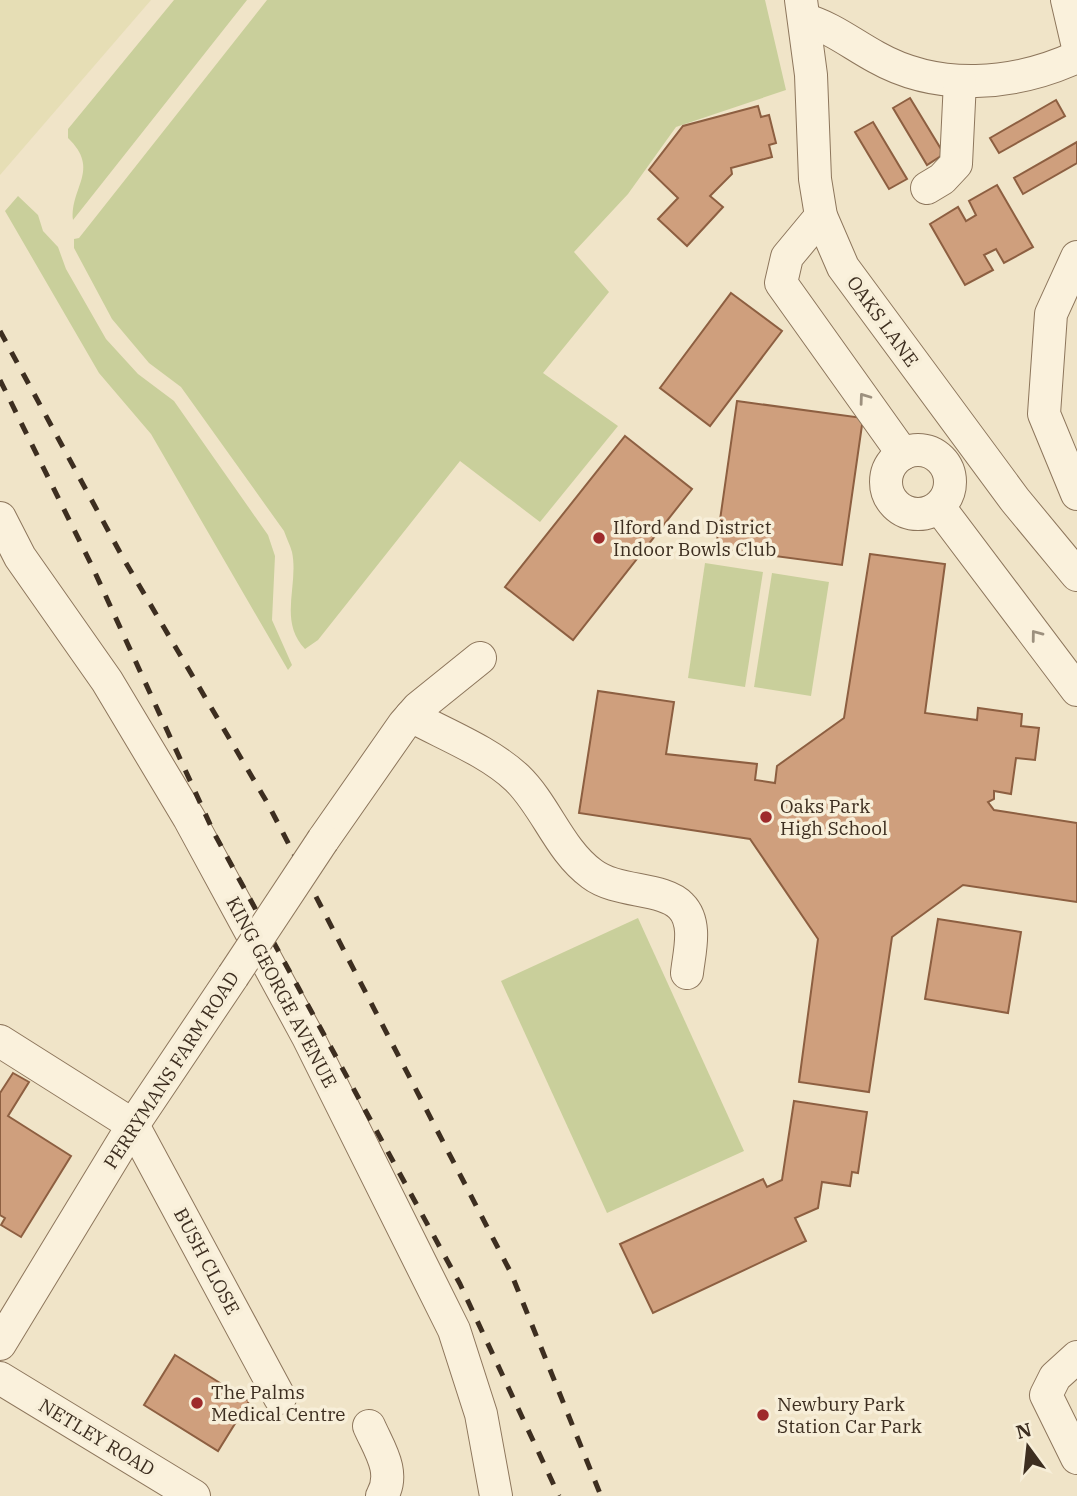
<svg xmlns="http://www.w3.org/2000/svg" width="1077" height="1496" font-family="'IBM Plex Serif',serif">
<rect width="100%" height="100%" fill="#f0e4c8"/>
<!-- farmland -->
<polygon fill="#e6deb5" points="0,0 151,0 0,175"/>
<!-- green -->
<g fill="#c9cf9b">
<path d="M174 0H247L73 220C70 187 101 170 68 138V129Z"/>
<path d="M267 0H765L786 90 676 127 628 194 574 252 609 292 543 373 618 426 540 522 460 461 318 640 305 649C278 621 299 585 292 552 290 545 286 537 284 531L181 387 149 363 112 319 74 248V239L79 238Z"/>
<polygon points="18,196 38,215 43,231 58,247 66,269 106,339 138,374 174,401 268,535 275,556 272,620 292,665 288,670 151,434 99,373 5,211"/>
<polygon points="705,563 763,572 745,687 688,678"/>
<polygon points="772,573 829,582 811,696 754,687"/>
<polygon points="638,918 744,1151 607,1213 501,981"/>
</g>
<!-- building -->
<g fill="#cf9f7d" stroke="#8d5f41" stroke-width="2">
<polygon points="910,98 944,154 927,165 893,108"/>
<polygon points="1056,100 1065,116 999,153 990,138"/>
<polygon points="758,106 761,117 769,115 776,143 769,145 772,157 731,168 732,174 710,196 723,207 687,246 658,219 678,198 649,170 683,126"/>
<polygon points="873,122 907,179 889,189 855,132"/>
<polygon points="1077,142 1077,163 1023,194 1014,178"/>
<polygon points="997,185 1033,247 1004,263 996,249 984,255 993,270 965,285 930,224 958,207 966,221 976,215 969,201"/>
<polygon points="731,293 782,331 710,426 660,388"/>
<polygon points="737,401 863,418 842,565 716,548"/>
<polygon points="625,436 692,489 573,640 505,587"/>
<polygon points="870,554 945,564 925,713 977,720 978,708 1022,714 1021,726 1039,728 1035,760 1016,758 1011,794 994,791 994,799 988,802 994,810 1077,823 1077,902 963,885 892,937 869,1092 799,1082 818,939 750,839 579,813 598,691 674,702 666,754 757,764 755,780 775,783 777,766 844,718"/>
<polygon points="938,919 1021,932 1008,1013 925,999"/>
<polygon points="13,1073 29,1082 8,1116 71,1156 21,1237 1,1225 5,1218 0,1215 0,1093"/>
<polygon points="794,1101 867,1112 858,1173 852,1172 850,1186 822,1182 818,1208 795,1218 806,1241 653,1313 620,1244 763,1179 767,1187 782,1180"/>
<polygon points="175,1355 249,1401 218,1451 144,1405"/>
</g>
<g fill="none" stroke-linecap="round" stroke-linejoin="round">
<defs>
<g id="minor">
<polyline points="801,0 811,75 815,179 821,216 843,267 1015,500 1077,575"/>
<polyline points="1067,0 1077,43"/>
<path d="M805 20C831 27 852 44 876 57 938 92 1014 86 1077 57"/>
<polyline points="927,188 942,179 956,164 960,81"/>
<polyline points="821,216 787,257 781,283 903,454"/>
<polyline points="1077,257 1051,314 1044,414 1077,494"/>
<circle cx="918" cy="482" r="32"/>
<polyline points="939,507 1077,690"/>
<polyline points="0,518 20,557 107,681 189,818 308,1037 454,1330 481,1414 496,1496"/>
<path d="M411 716C446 735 488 751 517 778 546 806 559 850 592 874 617 893 663 887 681 906 698 923 689 953 687 973"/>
<polyline points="323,840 404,724 418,708 480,658"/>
<polyline points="0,1041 133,1125 280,1398"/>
<polyline points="0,1344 133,1125 233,976"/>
<polyline points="1077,1357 1055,1377 1046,1395 1077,1458"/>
<polyline points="0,1378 194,1496"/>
<path d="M369 1426C379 1449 396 1472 382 1496"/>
</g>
</defs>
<!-- minor casing -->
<use href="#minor" stroke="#8d765c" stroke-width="34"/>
<!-- minor -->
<use href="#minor" stroke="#faf1dc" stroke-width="32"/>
<!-- rail -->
<g stroke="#3d2e20" stroke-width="5" stroke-dasharray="12 12" stroke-linecap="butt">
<polyline points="0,331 123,558 268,804 511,1273 601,1496"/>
<polyline points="0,380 92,566 214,833 460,1284 559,1496"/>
</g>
<defs>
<polyline id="minor-bridge" points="233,976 323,840"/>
</defs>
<!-- minor-bridge casing -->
<use href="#minor-bridge" stroke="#8d765c" stroke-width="34" stroke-linecap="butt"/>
<!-- minor-bridge -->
<use href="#minor-bridge" stroke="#faf1dc" stroke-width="32"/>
</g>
<!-- one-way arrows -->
<defs><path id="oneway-chevron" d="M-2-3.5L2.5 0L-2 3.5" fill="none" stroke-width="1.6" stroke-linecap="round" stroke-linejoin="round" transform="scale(1.75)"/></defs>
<g stroke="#9c907e">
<use href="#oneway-chevron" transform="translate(864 398) rotate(-126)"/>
<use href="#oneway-chevron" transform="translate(1036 635) rotate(-127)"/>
</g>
<!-- markers -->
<g fill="#9e2a2b" stroke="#f7eed8" stroke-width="2.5">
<circle cx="599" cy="538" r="7"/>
<circle cx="766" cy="817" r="7"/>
<circle cx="197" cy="1403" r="7"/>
<circle cx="763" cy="1415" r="7"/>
</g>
<g text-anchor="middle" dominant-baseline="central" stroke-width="7" stroke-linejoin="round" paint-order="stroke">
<!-- street labels -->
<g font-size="19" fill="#3d2e20" stroke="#f7eed8">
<text transform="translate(883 321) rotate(54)">OAKS LANE</text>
<text transform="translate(282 992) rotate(62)">KING GEORGE AVENUE</text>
<text transform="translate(171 1070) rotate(-57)">PERRYMANS FARM ROAD</text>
<text transform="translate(207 1261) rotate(62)">BUSH CLOSE</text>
<text transform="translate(97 1437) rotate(31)">NETLEY ROAD</text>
</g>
<!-- poi labels -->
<g font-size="19" fill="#3d2e20" stroke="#f7eed8" text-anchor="start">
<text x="613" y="527">Ilford and District<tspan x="613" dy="22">Indoor Bowls Club</tspan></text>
<text x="780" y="806">Oaks Park<tspan x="780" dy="22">High School</tspan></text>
<text x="211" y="1392">The Palms<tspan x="211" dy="22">Medical Centre</tspan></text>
<text x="777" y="1404">Newbury Park<tspan x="777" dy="22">Station Car Park</tspan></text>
</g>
</g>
<!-- north arrow -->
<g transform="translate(1028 1447) rotate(345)" stroke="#f7eed8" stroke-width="5" paint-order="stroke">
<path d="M0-5L12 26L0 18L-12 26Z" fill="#3d2e20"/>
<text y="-10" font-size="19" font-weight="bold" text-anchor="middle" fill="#3d2e20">N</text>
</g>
</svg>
